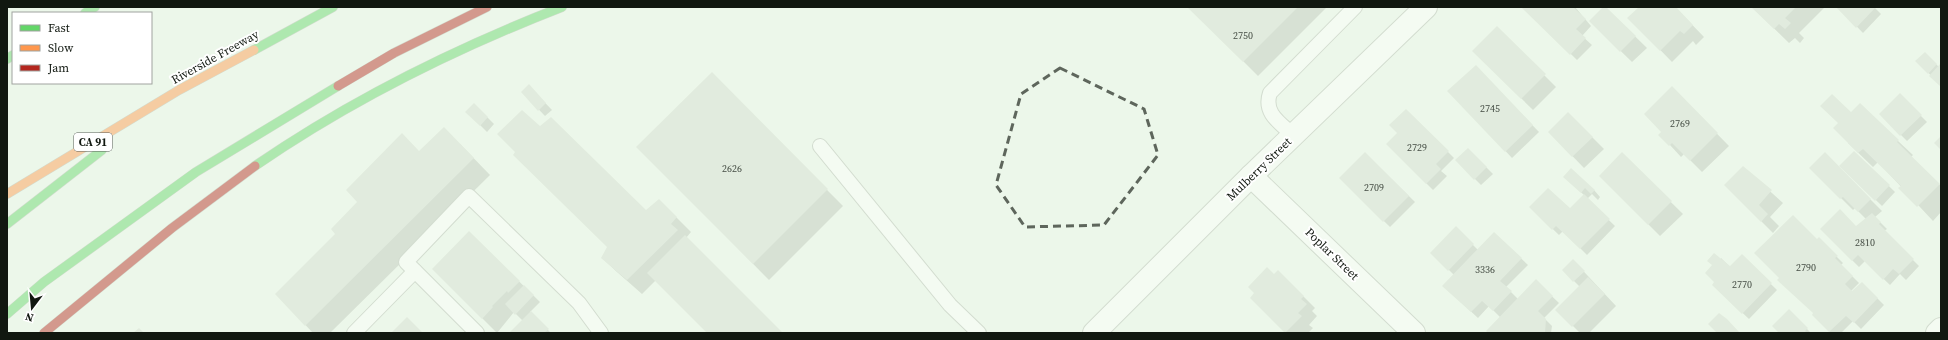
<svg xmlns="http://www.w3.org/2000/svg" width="1948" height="340" font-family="'Source Serif 4',serif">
<rect width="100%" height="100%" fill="#ecf7ea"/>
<!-- shadow -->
<g fill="#0003">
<polygon points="1189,7 1327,7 1258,76"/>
<polygon points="1523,7 1575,7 1591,26 1582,36 1592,45 1577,60"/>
<polygon points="1605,7 1647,48 1632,62 1590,21"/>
<polygon points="1640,7 1675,7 1704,37 1696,45 1693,41 1672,62 1629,18"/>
<polygon points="1825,7 1799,33 1804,38 1800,43 1795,38 1789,43 1753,8"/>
<polygon points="1838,7 1874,7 1881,14 1863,33"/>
<polygon points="1497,28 1556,87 1533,110 1473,51"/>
<polygon points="1925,54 1939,67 1941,64 1941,86 1917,61"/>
<polygon points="1482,73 1539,132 1512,158 1449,91"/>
<polygon points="712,74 843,206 769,280 638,147"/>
<polygon points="529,86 552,110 545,116 522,92"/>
<polygon points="1672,88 1729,146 1702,172 1684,154 1681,157 1670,145 1663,132"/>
<polygon points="1900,95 1927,122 1907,141 1880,114"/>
<polygon points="474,104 494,124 487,132 467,112"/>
<polygon points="1406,110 1454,158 1441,171 1447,176 1433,190 1387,144 1398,133"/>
<polygon points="1568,113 1604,149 1584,168 1549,132"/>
<polygon points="1851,114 1898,141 1913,155 1911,157 1941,186 1941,212 1933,221 1878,162 1873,167 1848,143"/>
<polygon points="540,128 646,211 659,200 691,232 686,238 782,333 709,333 656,280 642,294 617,272 602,258 608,247"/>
<polygon points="460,144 490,175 330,333 313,333 276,294 419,152"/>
<polygon points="1468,149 1493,174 1481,185 1456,160"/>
<polygon points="1854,152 1895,192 1882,206 1841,166"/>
<polygon points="1365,153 1415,202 1390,227 1340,178"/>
<polygon points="1622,154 1683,214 1660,236 1600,176"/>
<polygon points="1825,154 1882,211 1875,217 1887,229 1884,231 1919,266 1906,280 1900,274 1890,285 1865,261 1859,267 1821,229 1856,227 1866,219 1855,208 1853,210 1811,168"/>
<polygon points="1743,167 1783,203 1770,217 1779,226 1773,233 1725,185"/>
<polygon points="1564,177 1594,190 1600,197 1598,200 1592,194 1587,199 1615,226 1587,255 1563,231 1559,235 1530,207 1570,210 1584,195"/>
<polygon points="1456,228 1478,250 1494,233 1528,265 1506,287 1518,299 1536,281 1559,303 1544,318 1552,326 1551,333 1490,333 1500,317 1489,306 1478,318 1450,292 1454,275 1432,253"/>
<polygon points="469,232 540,302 530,312 551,333 510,333 523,321 514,312 497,333 433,269"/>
<polygon points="1819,239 1843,263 1841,265 1859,283 1851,291 1852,292 1862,283 1884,305 1861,329 1853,321 1841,333 1831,333 1813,315 1817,240"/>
<polygon points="1742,256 1777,290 1749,319 1713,285 1715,282 1721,258 1730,267"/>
<polygon points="1573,260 1616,306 1589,333 1580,333 1557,310 1580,287 1563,270"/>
<polygon points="1278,271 1315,308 1312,311 1317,316 1309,325 1313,328 1308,333 1286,333 1251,298"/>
<polygon points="1789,311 1811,333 1779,333"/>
</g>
<!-- building -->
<g fill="#d3dcd1">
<polygon points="1187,7 1298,7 1243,62"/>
<polygon points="1521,7 1576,7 1574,8 1586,19 1576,29 1586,38 1570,55"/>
<polygon points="1603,7 1606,7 1636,36 1620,52 1589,21"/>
<polygon points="1639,7 1676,7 1693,25 1684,34 1680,31 1660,51 1627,18"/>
<polygon points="1751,7 1796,7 1785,18 1791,23 1785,29 1779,24 1774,29"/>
<polygon points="1836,7 1876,7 1856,28"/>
<polygon points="1497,26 1546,74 1521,99 1472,51"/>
<polygon points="1925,52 1937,64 1928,74 1915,61"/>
<polygon points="1941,63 1941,87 1929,76"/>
<polygon points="1476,65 1533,125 1505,152 1447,91"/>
<polygon points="712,72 828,189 753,264 636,147"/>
<polygon points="529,84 546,103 538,111 521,92"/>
<polygon points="1672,86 1718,133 1690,161 1672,143 1669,146 1658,135 1661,132 1644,114"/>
<polygon points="1900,93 1922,115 1900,136 1879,114"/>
<polygon points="1832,94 1851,112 1860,103 1899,140 1897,142 1940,184 1917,207 1898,188 1901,186 1863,149 1858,153 1833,128 1838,123 1820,106"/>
<polygon points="474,103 488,117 480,126 465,112"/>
<polygon points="1406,109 1449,151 1436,164 1441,169 1426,184 1386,144 1397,133 1389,125"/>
<polygon points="522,110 540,126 551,117 646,210 659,199 677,217 671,224 678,230 627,280 601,258 607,247 513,155 515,152 497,134"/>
<polygon points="1568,112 1593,137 1572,157 1548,132"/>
<polygon points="444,127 474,158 305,326 275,294 335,234 331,229 357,202 346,190 402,133 419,151"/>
<polygon points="1941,136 1941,150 1934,143"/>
<polygon points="1468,148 1487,167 1474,180 1455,160"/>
<polygon points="1854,151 1890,185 1875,201 1839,166"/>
<polygon points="1365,152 1409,196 1383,222 1339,178"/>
<polygon points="1622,152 1672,201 1648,225 1599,176"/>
<polygon points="1825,152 1871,199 1858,212 1843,197 1840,199 1809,168"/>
<polygon points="1743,166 1772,190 1759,205 1768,214 1761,222 1724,185"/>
<polygon points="1571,168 1595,190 1591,194 1585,188 1581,193 1563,177"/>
<polygon points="1548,188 1570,208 1584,194 1610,219 1580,249 1556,226 1552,230 1529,207"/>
<polygon points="1840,209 1856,226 1872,213 1881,222 1879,224 1914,259 1899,274 1893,269 1883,280 1858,255 1852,261 1820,229"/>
<polygon points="1793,215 1817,239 1819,237 1838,256 1835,258 1853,276 1845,284 1852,291 1862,282 1878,298 1854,323 1846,316 1829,332 1812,315 1813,313 1777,280 1779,278 1754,253"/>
<polygon points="1456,226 1474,244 1448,271 1430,253"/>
<polygon points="469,231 520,281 508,293 507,291 492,306 493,307 482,319 432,269"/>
<polygon points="1494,232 1522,258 1500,281 1512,291 1493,311 1482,301 1471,312 1442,286"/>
<polygon points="685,235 783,333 707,333 647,273"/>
<polygon points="1714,253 1730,266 1742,254 1772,283 1742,314 1712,285 1714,282 1705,273 1712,265 1707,261"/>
<polygon points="1573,259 1585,271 1573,282 1562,270"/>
<polygon points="1267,267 1274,274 1278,270 1304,296 1301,299 1307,304 1298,313 1302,316 1285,333 1250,298 1254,293 1248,287"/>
<polygon points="1588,277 1605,294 1572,327 1555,310"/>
<polygon points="1536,279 1553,296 1538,311 1546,319 1545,333 1488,333 1486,331"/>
<polygon points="524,285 534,295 515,315 505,304"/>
<polygon points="1789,309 1808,328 1805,331 1807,333 1779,333 1772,326"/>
<polygon points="531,311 549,329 544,333 509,333"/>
<polygon points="1719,313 1727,319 1740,333 1717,333 1708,324"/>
<polygon points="407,317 423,333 391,333"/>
<polygon points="139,328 144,333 133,333"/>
</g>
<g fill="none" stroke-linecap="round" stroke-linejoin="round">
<defs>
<g id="lane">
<path d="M1293 135C1280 123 1263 113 1270 93L1355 7"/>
<polyline points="820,146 950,305 979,333"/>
<polyline points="354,333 415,271"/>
<polyline points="477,333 406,262 469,196 579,303 601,333"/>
</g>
<g id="street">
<polyline points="1251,176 1414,333"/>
<polyline points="1094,333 1251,176 1426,7"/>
<polyline points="1937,333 1941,329"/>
</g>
<g id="fast">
<polyline points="85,13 95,7"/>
<polyline points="254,50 333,7"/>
<polyline points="7,59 13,55"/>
<path d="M255 166C351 100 454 49 562 7"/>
<polyline points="7,224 102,150"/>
<polyline points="7,314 44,282 196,172 338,86"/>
</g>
<polyline id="slow" points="7,194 179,90 254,50"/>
<g id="jam">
<polyline points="338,86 394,53 487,7"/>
<polyline points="44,333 172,228 255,166"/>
</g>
</defs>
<!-- lane casing -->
<use href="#lane" stroke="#b3bbb1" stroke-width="16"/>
<!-- street casing -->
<use href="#street" stroke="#b3bbb1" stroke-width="24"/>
<!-- fast casing -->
<use href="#fast" stroke="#b3bbb1" stroke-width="10"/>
<!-- slow casing -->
<use href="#slow" stroke="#b3bbb1" stroke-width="10"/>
<!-- jam casing -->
<use href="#jam" stroke="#b3bbb1" stroke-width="10"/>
<!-- lane -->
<use href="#lane" stroke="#fcfefc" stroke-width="14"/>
<!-- street -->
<use href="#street" stroke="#fcfefc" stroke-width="22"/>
<!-- fast -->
<use href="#fast" stroke="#63d668" stroke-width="9"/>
<!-- slow -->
<use href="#slow" stroke="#ff974d" stroke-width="9"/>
<!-- jam -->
<use href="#jam" stroke="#b3261e" stroke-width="9"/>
</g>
<!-- marked area -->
<path d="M0 0H1948V340H0ZM1060 68 1144 109 1158 155 1104 225 1025 227 996 185 1021 94Z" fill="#ecf7ea" fill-opacity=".55" fill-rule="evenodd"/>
<path fill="none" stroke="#5e665c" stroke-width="3" stroke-dasharray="8 5" stroke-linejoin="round" d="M1060 68 1144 109 1158 155 1104 225 1025 227 996 185 1021 94Z"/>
<g text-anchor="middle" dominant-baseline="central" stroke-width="4" stroke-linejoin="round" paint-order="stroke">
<!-- number labels -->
<g font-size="10" fill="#444c43">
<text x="1243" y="35">2750</text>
<text x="1490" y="108">2745</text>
<text x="1680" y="123">2769</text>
<text x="1417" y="147">2729</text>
<text x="732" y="168">2626</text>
<text x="1374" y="187">2709</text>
<text x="1865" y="242">2810</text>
<text x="1806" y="267">2790</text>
<text x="1485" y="269">3336</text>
<text x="1742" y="284">2770</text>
</g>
<!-- shield labels -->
<rect fill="#fff" stroke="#585d58" stroke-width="1" x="74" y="133" width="38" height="18" rx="3"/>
<g font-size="11" font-weight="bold" fill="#111810">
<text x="93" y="142">CA 91</text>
</g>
<!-- street labels -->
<g font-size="12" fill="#111810" stroke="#fff">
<text transform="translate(215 57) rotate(-29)">Riverside Freeway</text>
<text transform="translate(1259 169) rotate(-44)">Mulberry Street</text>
<text transform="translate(1332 254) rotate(44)">Poplar Street</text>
</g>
</g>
<!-- border -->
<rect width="1948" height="340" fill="none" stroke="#111810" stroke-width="16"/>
<!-- legend -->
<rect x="12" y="12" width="140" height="72" fill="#ffffff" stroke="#a0a39f"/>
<rect x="20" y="25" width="20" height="6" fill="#63d668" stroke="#a0a39f"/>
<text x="48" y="32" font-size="12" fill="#111810">Fast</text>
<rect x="20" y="45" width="20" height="6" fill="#ff974d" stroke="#a0a39f"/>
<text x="48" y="52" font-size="12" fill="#111810">Slow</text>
<rect x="20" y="65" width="20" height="6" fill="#b3261e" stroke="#a0a39f"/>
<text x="48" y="72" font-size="12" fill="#111810">Jam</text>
<!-- north arrow -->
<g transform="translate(32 308) rotate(196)" stroke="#ffffff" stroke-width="3" paint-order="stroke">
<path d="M0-3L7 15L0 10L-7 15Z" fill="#111810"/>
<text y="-6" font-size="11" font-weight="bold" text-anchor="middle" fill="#111810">N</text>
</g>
</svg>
